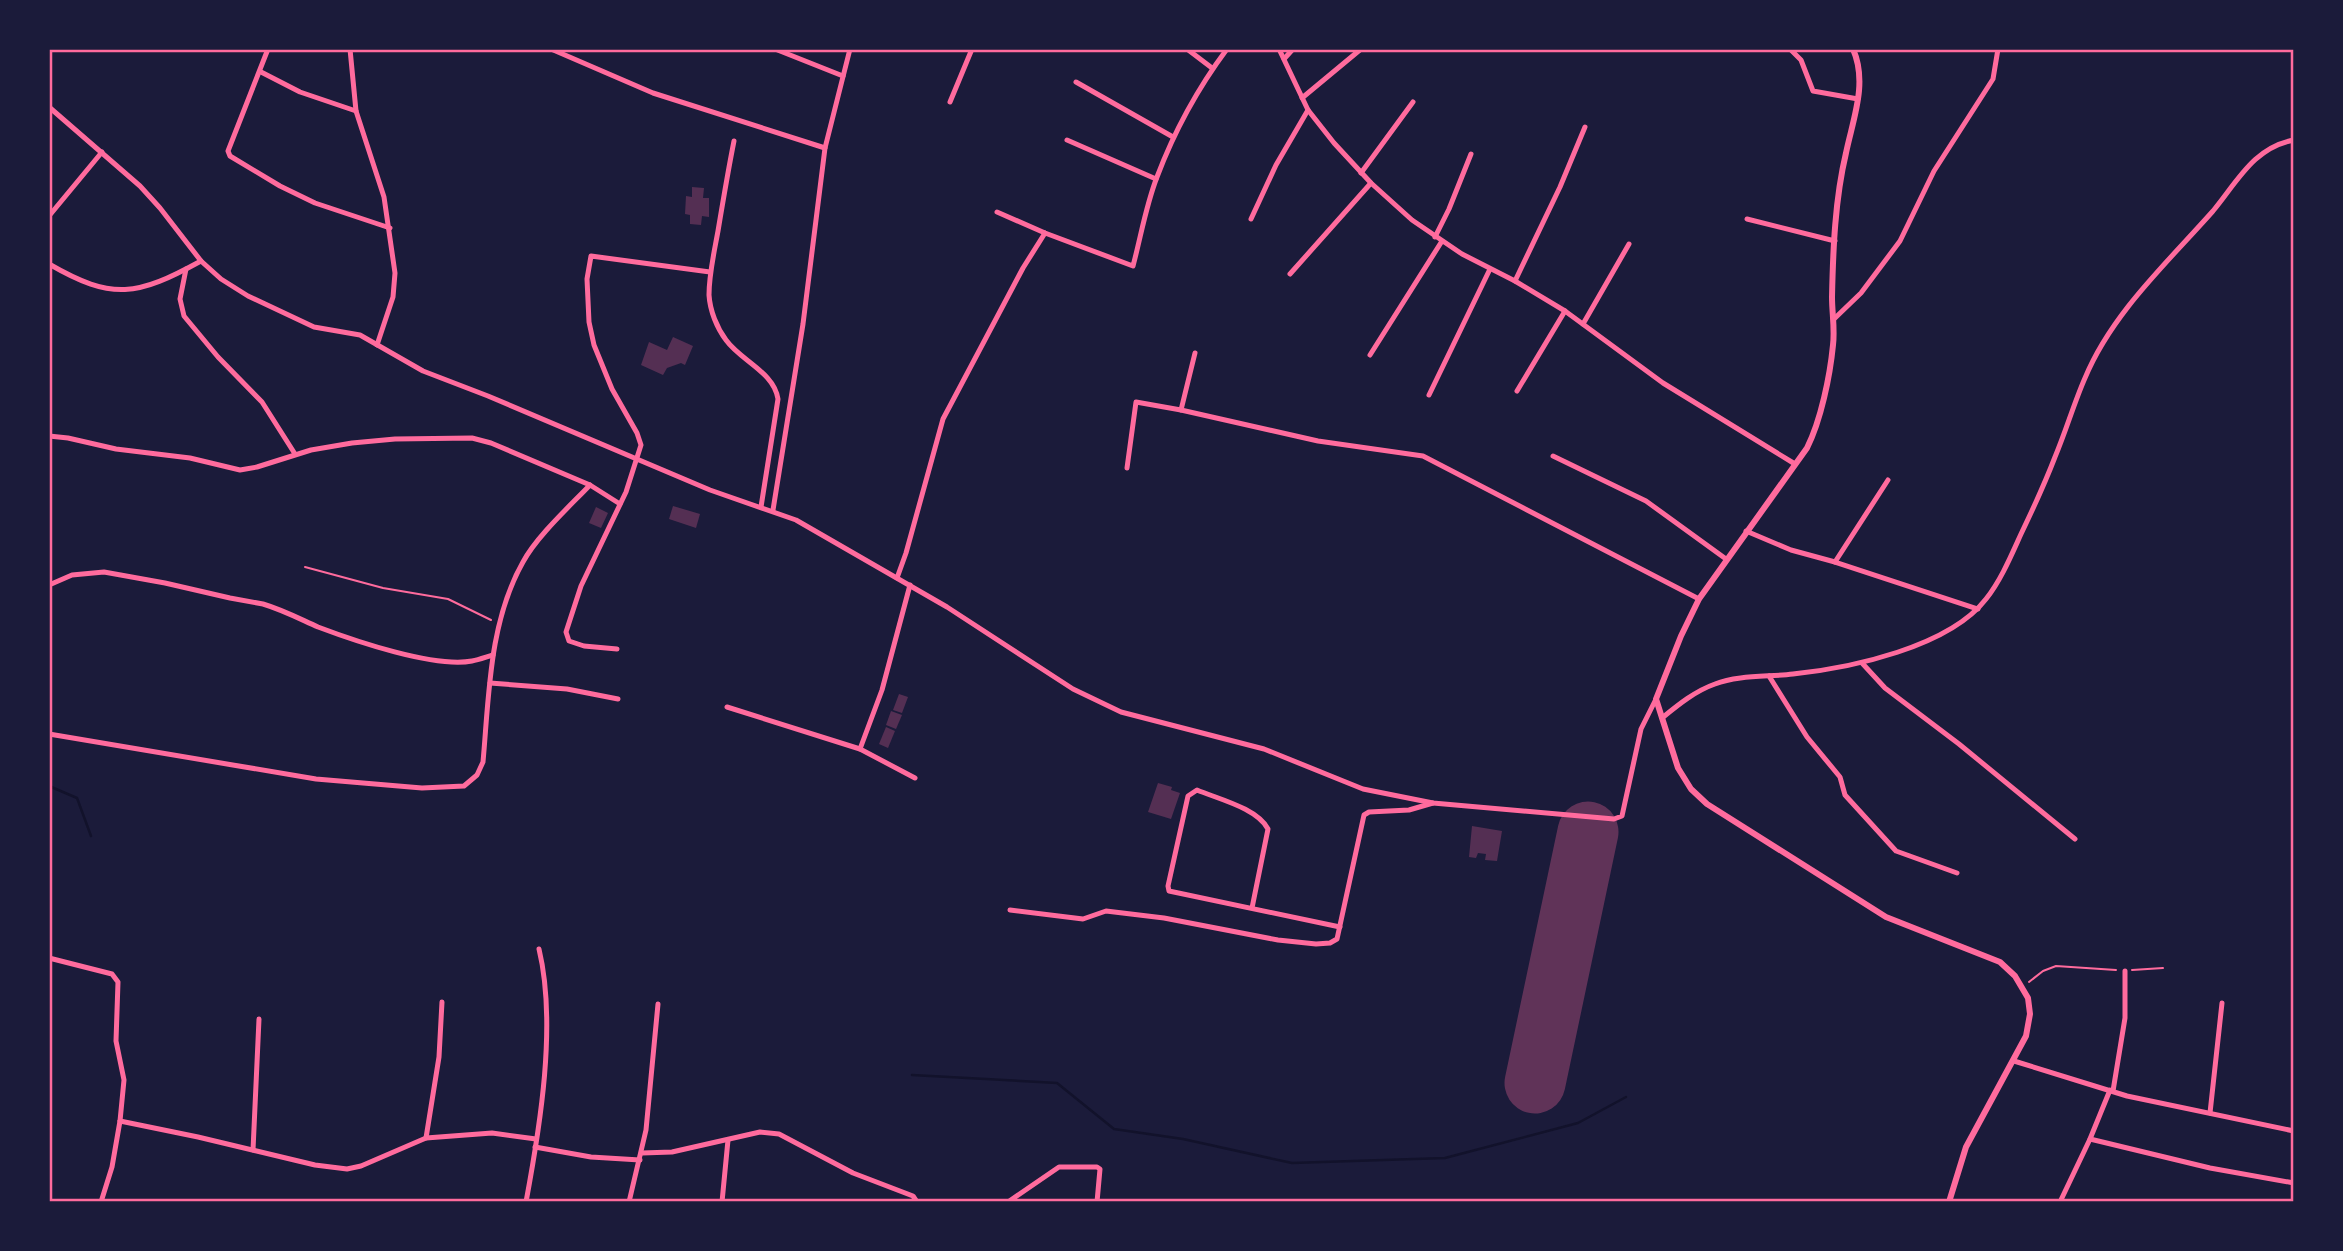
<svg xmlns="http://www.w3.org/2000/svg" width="2343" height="1251" font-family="Cabin,sans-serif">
<rect width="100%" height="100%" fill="#1b1b3a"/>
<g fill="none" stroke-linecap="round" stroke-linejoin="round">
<!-- stream -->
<g stroke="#12122b" stroke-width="2.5">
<polyline points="49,786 77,798 91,836"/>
<polyline points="912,1075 1057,1083 1114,1129 1183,1139 1292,1163 1445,1158 1578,1123 1626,1097"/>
</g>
<!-- runway -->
<polyline stroke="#603358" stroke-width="61" points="1535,1083 1588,832"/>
</g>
<!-- building -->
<g fill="#542f53">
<polygon points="692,187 704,188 703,198 709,198 709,217 702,216 701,225 690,224 690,215 685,214 686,196 692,197"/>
<polygon points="673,337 693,346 685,365 681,363 667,368 663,375 641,365 649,342 667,350"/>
<polygon points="673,506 700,514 696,528 669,519"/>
<polygon points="596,507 608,513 601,528 589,523"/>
<polygon points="899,694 908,697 902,713 893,710"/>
<polygon points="891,711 902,715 896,729 886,725"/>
<polygon points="886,727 895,731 888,748 879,744"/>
<polygon points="1158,783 1172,787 1171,790 1180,793 1171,819 1148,812"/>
<polygon points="1472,826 1502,831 1497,861 1485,860 1486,854 1478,853 1476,858 1469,857"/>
</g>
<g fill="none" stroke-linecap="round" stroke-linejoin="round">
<!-- path -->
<g stroke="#ff6b9d" stroke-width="2">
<polyline points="305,567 383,588 448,599 491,620"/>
<polyline points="2132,970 2163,968"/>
<polyline points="2029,982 2043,971 2056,966 2116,970"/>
</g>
<!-- minor -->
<g stroke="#ff6b9d" stroke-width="5">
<polyline points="268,49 228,151 230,156 280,186 315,203 390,228"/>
<polyline points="350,49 356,111 384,197 395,273 393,297 377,345"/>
<polyline points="551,49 653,93 825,148"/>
<polyline points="775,49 843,76"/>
<polyline points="1187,49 1212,68"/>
<polyline points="1279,49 1308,110 1334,143 1371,183 1412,220 1462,254 1515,281 1565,311 1663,383 1795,464"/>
<polyline points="1790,49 1801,60 1813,91 1858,99"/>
<polyline points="1284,59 1293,49"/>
<polyline points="261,72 300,92 356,111"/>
<polyline points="1076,82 1173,137"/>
<polyline points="1302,98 1361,49"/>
<polyline points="950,102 972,49"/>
<polyline points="49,107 140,186 160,208 201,261 221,279 248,296 314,327 360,335 423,371 488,396 710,490 796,520 947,607 1073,689 1121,712 1264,749 1363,789 1433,803 1614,819 1622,816 1641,729 1656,699"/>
<polyline points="1067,140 1156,179"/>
<path d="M734 141C728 171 723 201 718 231 714 253 709 274 709 295 710 311 717 328 726 340 741 361 774 372 778 399L761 507"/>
<polyline points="1361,173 1413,102"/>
<path d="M997 212 1045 233 1133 266C1141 236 1146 205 1157 177 1174 132 1198 88 1227 49"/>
<polyline points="49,216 102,152"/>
<polyline points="1251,219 1276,165 1308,110"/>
<polyline points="1747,219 1835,241"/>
<polyline points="1435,237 1449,209 1471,154"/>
<path d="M49 264C113 301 137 296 201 261"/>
<polyline points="186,269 180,299 184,316 218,357 262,402 295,454"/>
<polyline points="1290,274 1371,183"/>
<polyline points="1515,281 1560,187 1585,127"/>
<polyline points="1834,319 1861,293 1900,241 1934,171 1993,79 1998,49"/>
<polyline points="1583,324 1629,244"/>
<polyline points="1370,355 1442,241"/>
<polyline points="1517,391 1565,311"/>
<polyline points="1429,395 1490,269"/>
<polyline points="1181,410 1195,353"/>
<polyline points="49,436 68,438 116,449 190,458 240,470 257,467 311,450 352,443 395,439 472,438 491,443 590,485 620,504"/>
<polyline points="1553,456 1646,501 1726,559"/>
<polyline points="1127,468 1136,402 1181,410 1318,441 1423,456 1699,599"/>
<polyline points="773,510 803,324 825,148 850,49"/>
<polyline points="1746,531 1791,550 1835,562 1888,480"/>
<polyline points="1835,562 1978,609"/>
<polyline points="897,578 906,553 943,419 1023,268 1045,233"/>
<path d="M49 585 72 575 104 572 165 583 230 598 263 604C283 610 300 619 318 627 355 641 434 668 472 661 479 660 486 657 493 655"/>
<polyline points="617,649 584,646 569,641 566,632 581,586 626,492 641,445 637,433 612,389 594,345 589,322 587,279 591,256 710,272"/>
<polyline points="1862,663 1885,688 1959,744 2075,839"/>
<polyline points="1769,676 1807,737 1840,777 1845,795 1896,851 1957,873"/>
<polyline points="490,683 567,689 618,699"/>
<polyline points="727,707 860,749 915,778"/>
<path d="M1662 718C1678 705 1695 691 1715 684 1738 675 1768 677 1793 674 1851 668 1949 647 1986 599 2001 580 2011 556 2021 534 2033 509 2045 483 2055 457 2066 431 2074 403 2085 378 2112 313 2167 263 2213 211 2237 182 2254 147 2294 140"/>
<path d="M49 734 316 779 422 788 464 786 477 775 483 762C489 696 489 622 523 562 537 536 569 507 590 485"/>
<polyline points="860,749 882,690 910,585"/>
<path d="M1252 908 1268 829C1257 808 1218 799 1197 790L1188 796 1168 886 1169 891 1340 927"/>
<polyline points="1010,910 1083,919 1106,911 1164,918 1278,940 1316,944 1330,943 1337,939 1364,815 1369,812 1409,810 1433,803"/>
<polyline points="49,958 112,974 118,982 116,1041 124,1080 120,1121 112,1167 101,1202"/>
<polyline points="2014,1061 2127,1096 2294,1131"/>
<polyline points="2113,1091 2125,1018 2125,971"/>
<polyline points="2210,1113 2222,1003"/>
<polyline points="120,1121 198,1137 315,1165 347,1169 361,1166 426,1138 492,1133 536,1139"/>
<polyline points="426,1138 439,1057 442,1002"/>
<polyline points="2090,1139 2210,1168 2294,1183"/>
<polyline points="535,1147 591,1157 640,1160"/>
<polyline points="253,1150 259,1019"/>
<polyline points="642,1153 672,1152 760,1132 779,1134 853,1173 913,1196 917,1202"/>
<path d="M526 1202C540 1127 557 1024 539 949"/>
<polyline points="629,1202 646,1130 658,1004"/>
<polyline points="722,1202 728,1140"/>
<polyline points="1008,1202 1059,1167 1097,1167 1100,1169 1097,1202"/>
<polyline points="2060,1202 2090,1139 2110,1090"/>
</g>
<!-- tertiary -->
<path stroke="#ff6b9d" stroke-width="6" d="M1853 49C1868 83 1853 119 1846 153 1835 199 1833 250 1832 297 1832 313 1835 329 1833 345 1830 376 1821 420 1807 448L1699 599 1681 636 1656 699 1678 768 1691 789 1707 804 1886 917 2000 962 2015 976 2028 998 2030 1014 2026 1036 1966 1147 1949 1202"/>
</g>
<!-- border -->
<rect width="2343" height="1251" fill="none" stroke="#1b1b3a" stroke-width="102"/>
<rect x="51" y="51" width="2241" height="1149" fill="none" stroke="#ff6b9d" stroke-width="2.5"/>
</svg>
